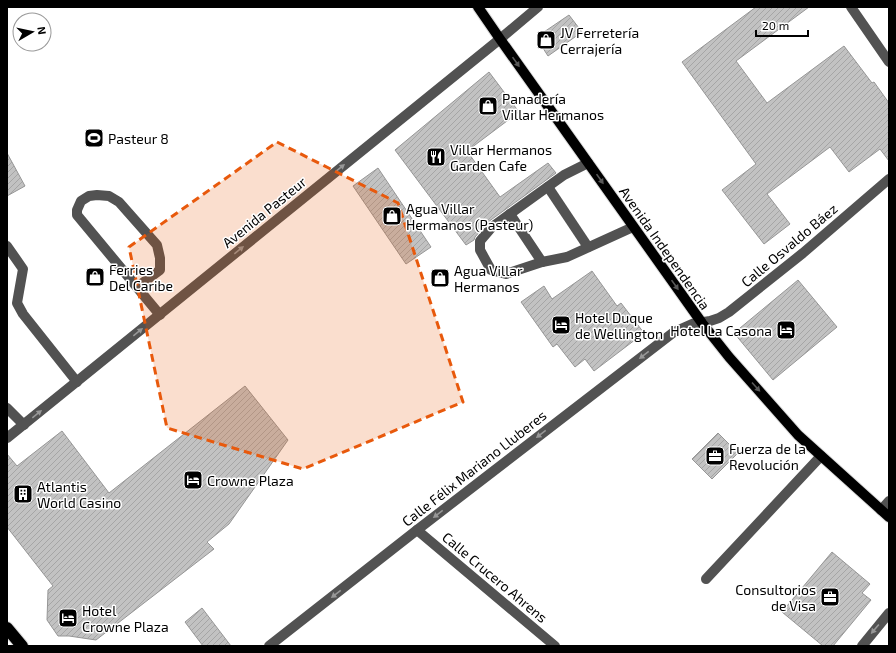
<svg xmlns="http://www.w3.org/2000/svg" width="896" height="653" font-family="'Exo 2',sans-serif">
<defs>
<pattern id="building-hatch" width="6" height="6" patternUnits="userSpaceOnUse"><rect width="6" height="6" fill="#c2c2c2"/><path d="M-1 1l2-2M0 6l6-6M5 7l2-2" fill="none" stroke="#a5a5a5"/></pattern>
</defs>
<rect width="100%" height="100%" fill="#fff"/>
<!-- building -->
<g fill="url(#building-hatch)" stroke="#969696">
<polygon points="756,7 809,7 736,61 767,103 844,46 872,83 874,82 889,103 889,161 880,149 849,172 830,147 767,194 790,224 764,244 722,190 756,164 682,62"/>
<polygon points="569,15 582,32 548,56 541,45 540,38 541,34"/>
<polygon points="489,72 519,112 467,151 500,197 548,163 556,173 488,222 475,237 474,240 466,245 395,150"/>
<polygon points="7,153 25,186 7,196"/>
<polygon points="378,168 431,247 406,264 353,186"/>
<polygon points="592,271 617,306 621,303 644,333 594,371 585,359 575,367 557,344 553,347 521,302 544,286 552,299"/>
<polygon points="798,280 837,327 773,380 734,333"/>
<polygon points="245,386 288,440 229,524 207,542 214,549 96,640 69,636 58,636 47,620 48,590 53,586 7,527 7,454 17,466 62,431 109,493"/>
<polygon points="718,433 738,453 712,479 692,459"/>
<polygon points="832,552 870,584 862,593 871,600 833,646 823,646 782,612"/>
<polygon points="202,608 231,646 203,646 185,622"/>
</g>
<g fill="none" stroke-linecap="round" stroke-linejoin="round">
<defs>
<polyline id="major" points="478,7 500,39 702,323 729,357 798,435 889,517"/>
<polyline id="highway" points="7,628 22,646"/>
</defs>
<!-- major casing -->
<use href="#major" stroke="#dbdbdb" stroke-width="12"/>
<!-- highway casing -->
<use href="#highway" stroke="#dbdbdb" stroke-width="14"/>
<!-- minor -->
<g stroke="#525252" stroke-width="10">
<polyline points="851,7 889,62"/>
<polyline points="588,163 564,175 492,227 480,241 480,250 491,270 506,274 542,262 567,257 633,227"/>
<polyline points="548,187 588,247"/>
<polyline points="510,214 542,262"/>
<polyline points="7,246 23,269 17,303 23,314 77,382"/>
<polyline points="137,287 160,270 160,258 157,245 119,202 109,196 97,195 89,196 81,201 77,210 77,215 160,315"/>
<polyline points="7,408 24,425"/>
<polyline points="7,438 500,39 538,7"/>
<polyline points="881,510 889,501"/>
<polyline points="417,530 555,646"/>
<polyline points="706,579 821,456"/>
<polyline points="269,646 417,530 674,332 692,324 710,321 719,318 729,312 803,253 889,179"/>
<polyline points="862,646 889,613"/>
</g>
<!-- major -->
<use href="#major" stroke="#000" stroke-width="10"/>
<!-- highway -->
<use href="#highway" stroke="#000" stroke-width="12"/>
</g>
<!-- one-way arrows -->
<defs><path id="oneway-solid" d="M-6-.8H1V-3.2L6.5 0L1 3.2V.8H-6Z"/></defs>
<g fill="#595959">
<use href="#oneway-solid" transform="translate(516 62) rotate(55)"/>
<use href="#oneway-solid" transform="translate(600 179) rotate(55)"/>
<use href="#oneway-solid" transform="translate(675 285) rotate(55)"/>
<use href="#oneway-solid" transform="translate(756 387) rotate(48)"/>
</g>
<g fill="#979797">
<use href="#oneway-solid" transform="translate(340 168) rotate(-39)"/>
<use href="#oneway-solid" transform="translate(239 250) rotate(-39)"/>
<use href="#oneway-solid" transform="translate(138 332) rotate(-39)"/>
<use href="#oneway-solid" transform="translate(644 355) rotate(142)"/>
<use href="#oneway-solid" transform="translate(37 414) rotate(-39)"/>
<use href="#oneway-solid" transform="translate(541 434) rotate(142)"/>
<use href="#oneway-solid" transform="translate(438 514) rotate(142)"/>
<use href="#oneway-solid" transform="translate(336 594) rotate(142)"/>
<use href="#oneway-solid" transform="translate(875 629) rotate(130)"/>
</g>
<!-- marked area -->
<path fill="#e8590c" fill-opacity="0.2" stroke="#e8590c" stroke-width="3" stroke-dasharray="8 5" stroke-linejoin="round" d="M277 142 398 203 463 402 303 469 167 428 129 247Z"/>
<!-- icons -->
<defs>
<symbol id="shop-square" viewBox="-11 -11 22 22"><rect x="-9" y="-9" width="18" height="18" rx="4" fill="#000" stroke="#fff"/><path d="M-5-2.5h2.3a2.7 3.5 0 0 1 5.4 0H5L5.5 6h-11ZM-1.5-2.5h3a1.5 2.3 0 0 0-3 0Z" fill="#fff"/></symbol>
<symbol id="stadium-square" viewBox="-11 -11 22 22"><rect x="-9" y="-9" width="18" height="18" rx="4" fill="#000" stroke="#fff"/><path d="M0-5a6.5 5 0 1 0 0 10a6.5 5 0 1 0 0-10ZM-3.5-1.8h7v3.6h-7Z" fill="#fff"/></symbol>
<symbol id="restaurant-square" viewBox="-11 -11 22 22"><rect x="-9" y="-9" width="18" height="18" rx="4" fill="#000" stroke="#fff"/><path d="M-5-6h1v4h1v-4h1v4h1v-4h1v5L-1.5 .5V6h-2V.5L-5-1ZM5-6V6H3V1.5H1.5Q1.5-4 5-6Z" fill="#fff"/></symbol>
<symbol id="hotel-square" viewBox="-11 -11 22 22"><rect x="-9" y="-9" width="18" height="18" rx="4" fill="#000" stroke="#fff"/><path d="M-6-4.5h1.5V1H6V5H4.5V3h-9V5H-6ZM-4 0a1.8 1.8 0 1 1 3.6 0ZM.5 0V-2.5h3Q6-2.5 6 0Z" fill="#fff"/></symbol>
<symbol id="office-square" viewBox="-11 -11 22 22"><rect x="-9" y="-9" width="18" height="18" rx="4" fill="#000" stroke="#fff"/><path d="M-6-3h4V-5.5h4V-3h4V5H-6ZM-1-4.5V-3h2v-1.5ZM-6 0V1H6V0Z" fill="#fff"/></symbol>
<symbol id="building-square" viewBox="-11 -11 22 22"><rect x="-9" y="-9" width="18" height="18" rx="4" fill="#000" stroke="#fff"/><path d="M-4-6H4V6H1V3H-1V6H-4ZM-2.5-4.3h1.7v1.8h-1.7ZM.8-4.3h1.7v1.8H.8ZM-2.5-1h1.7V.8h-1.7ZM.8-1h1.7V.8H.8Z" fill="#fff"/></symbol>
</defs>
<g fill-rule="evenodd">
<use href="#shop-square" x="535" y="29" width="22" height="22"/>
<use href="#shop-square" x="477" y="95" width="22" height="22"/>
<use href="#stadium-square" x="83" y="127" width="22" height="22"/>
<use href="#restaurant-square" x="425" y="146" width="22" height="22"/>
<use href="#shop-square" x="381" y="205" width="22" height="22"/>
<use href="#shop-square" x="84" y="266" width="22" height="22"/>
<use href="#shop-square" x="429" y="267" width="22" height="22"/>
<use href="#hotel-square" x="550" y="314" width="22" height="22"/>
<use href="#hotel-square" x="775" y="319" width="22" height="22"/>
<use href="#office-square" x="704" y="445" width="22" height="22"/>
<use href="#hotel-square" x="182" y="469" width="22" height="22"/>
<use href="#building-square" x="12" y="483" width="22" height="22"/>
<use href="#office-square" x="819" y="586" width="22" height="22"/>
<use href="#hotel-square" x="57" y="607" width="22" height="22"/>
</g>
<g text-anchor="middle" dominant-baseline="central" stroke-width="3" stroke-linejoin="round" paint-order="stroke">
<!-- poi labels -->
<g font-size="14" fill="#000" stroke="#fff" text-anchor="start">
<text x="560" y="32">JV Ferretería<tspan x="560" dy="16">Cerrajería</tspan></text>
<text x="502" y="98">Panadería<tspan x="502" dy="16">Villar Hermanos</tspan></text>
<text x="108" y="138">Pasteur 8</text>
<text x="450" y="149">Villar Hermanos<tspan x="450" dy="16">Garden Cafe</tspan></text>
<text x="406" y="208">Agua Villar<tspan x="406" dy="16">Hermanos (Pasteur)</tspan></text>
<text x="109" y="269">Ferries<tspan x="109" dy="16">Del Caribe</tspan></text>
<text x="454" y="270">Agua Villar<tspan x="454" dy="16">Hermanos</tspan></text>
<text x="575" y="317">Hotel Duque<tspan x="575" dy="16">de Wellington</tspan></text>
<text x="772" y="330" text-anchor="end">Hotel La Casona</text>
<text x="729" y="448">Fuerza de la<tspan x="729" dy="16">Revolución</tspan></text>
<text x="207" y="480">Crowne Plaza</text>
<text x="37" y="486">Atlantis<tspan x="37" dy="16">World Casino</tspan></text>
<text x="816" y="589" text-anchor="end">Consultorios<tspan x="816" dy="16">de Visa</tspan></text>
<text x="82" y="610">Hotel<tspan x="82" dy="16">Crowne Plaza</tspan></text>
</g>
<!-- street labels -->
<g font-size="14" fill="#000" stroke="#fff">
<text transform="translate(264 212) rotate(-39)">Avenida Pasteur</text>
<text transform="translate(789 245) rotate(-40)">Calle Osvaldo Báez</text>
<text transform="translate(665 248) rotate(55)">Avenida Independencia</text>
<text transform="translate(474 468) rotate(-38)">Calle Félix Mariano Lluberes</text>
<text transform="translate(495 577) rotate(40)">Calle Crucero Ahrens</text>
</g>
</g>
<!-- border -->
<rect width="896" height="653" fill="none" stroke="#000000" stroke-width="16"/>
<!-- north arrow -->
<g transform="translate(32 32) rotate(81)"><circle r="19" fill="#ffffff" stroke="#999999"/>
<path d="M0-3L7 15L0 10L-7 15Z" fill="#000000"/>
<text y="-6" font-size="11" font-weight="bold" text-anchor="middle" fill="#000000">N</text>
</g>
<!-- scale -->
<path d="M756 30v6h52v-6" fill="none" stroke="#000000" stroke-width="2"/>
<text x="762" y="30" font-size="12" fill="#000000" stroke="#ffffff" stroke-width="3" paint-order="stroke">20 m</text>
</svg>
